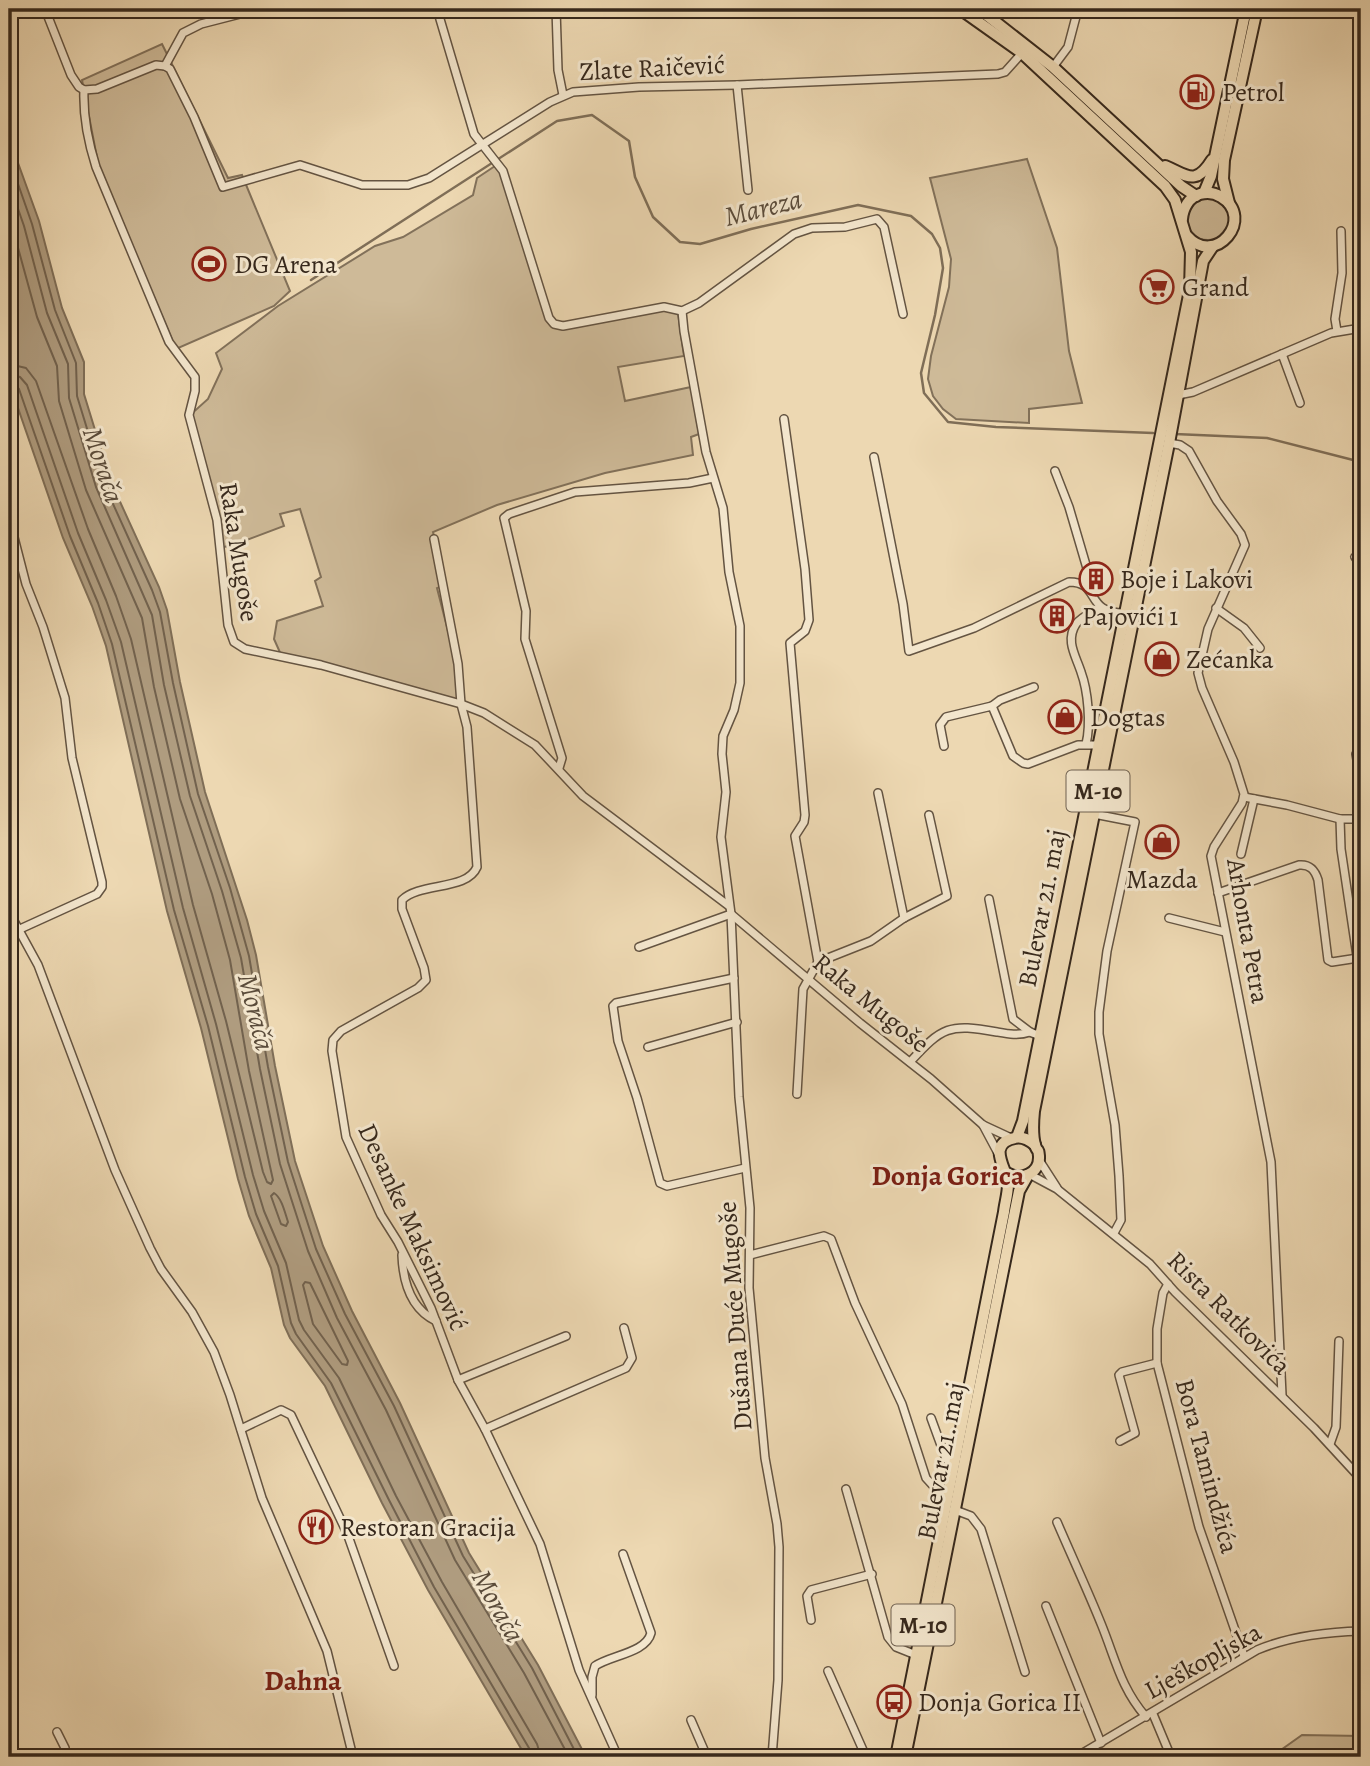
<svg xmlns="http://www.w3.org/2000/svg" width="1370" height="1766" font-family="Alegreya,serif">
<rect width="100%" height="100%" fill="#edd8b2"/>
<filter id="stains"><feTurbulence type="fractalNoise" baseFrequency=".00286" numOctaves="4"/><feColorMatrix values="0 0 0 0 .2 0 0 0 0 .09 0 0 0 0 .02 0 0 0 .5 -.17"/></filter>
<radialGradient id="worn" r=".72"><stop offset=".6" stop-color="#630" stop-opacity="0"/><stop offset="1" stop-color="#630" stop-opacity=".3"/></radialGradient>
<!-- green -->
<g fill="#ceba98" stroke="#82715a" stroke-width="2">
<polygon points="162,44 228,178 242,175 290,291 274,306 176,349 99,168 82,80"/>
<polygon points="1027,159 1057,248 1069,351 1082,403 1029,409 1029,423 956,419 943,409 933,396 928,379 931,356 949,287 951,259 930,178"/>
<polygon points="498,164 547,321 554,328 565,328 664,310 678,313 684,356 618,367 625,401 691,387 699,434 691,437 693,455 605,473 497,505 433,532 445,585 437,588 456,662 460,699 456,701 282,657 274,639 277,621 323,606 315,581 321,577 300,509 280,514 284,526 236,544 220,548 189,416 208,399 222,369 216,353 278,306 375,246 403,237 473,195 477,178"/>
<circle cx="1208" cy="219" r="21"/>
<polygon points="1302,1735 1361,1736 1361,1757 1271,1757"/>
</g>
<!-- water -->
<polygon fill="#af9c7f" stroke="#7f6e57" stroke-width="2" points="9,138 39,221 62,308 84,362 84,394 111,482 159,587 167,610 180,682 205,792 247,920 256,955 275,1066 295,1161 323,1246 352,1311 400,1403 469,1553 538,1665 586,1757 526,1757 428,1590 382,1503 325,1386 290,1338 284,1325 271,1268 249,1216 238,1179 201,1028 167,911 106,646 92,606 63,538 9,382"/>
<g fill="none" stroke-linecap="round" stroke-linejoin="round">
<!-- shore -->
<g stroke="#72624e" stroke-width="2">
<polyline points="9,158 32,224 55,310 76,363 77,396 104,484 152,590 160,612 173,683 198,794 230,888 249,956 268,1067 288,1162 316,1249 345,1314 394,1406 463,1556 532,1668 578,1757"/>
<polyline points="9,183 24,226 47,313 68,364 69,398 96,487 152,615 164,685 190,796 222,891 241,958 260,1069 280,1164 308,1251 337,1318 386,1410 455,1560 524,1673 569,1757"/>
<polyline points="9,215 37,317 57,366 59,401 86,490 142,618 154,687 180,799 212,894 230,960 249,1071 273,1180 271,1184 267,1182 263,1172 226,1021 193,905 131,639 116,596 88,529 36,381 26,368 9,364"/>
<polyline points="9,374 20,377 27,385 78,533 106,600 121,642 183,908 216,1024 253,1175 264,1211 286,1263 299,1320 304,1330 339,1378 396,1496 442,1582 537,1744 541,1757"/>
<polyline points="9,383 14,384 19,389 70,536 98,603 112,644 174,910 208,1026 245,1177 256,1214 278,1266 291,1323 296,1334 331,1383 389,1500 434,1587 529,1748 532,1757"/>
<path d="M274 1193C282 1198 285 1213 288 1222L286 1226 281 1224 271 1196Z"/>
<polygon points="305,1282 310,1283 348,1361 347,1365 342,1364 313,1324 303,1285"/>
</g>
<!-- stream -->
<g stroke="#7f6e57" stroke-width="2.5">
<polyline points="311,280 557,121 592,115 629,141 635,177 653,217 680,242 700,244 751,229 858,205 911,216 932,234 940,248 943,268 935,315 921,373 924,393 948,422 996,427 1153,433"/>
<polyline points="1175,434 1267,438 1361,462"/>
</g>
<defs>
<g id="minor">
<polyline points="45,9 71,75 79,87 84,90 97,89 156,65 165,66 170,69 194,117 223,187 300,165 362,185 408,185 429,178 550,102 573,92 639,87 737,85 998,74 1005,72 1022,53"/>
<polyline points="437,9 474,134 503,171 549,318 554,324 563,326 664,307 682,311 699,303 794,234 812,228 845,227 877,219 884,227 903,314"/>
<polyline points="556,9 558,70 563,95"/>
<polyline points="165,66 183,33 201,24 259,9"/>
<polyline points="1053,67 1068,47 1078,9"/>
<polyline points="737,85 748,190"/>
<path d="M84 90C83 116 88 142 96 167L169 342 195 377V391L189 415 217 520 228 625 234 642 245 649 321 665 461 704 484 713 535 745 583 796 729 906"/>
<polyline points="1360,259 1361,259"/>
<polyline points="682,311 684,331 706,452 723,508 729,572 740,626 740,683 734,710 723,736 722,754 726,792 721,837 731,914 739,1097 750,1208 749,1288 765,1458 777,1524 779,1547 778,1680 772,1757"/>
<polyline points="1337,331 1335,319 1342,273 1341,231"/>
<polyline points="1282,354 1300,403"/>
<polyline points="1178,395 1193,392 1331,333 1361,328"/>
<polyline points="784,419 805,569 809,620 805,631 790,643 805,815 804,822 795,836 818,962"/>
<polyline points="1169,443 1180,445 1189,451 1217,501 1241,534 1245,545 1208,629 1198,673 1202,688 1234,762 1244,794 1242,803 1214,847 1211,856 1271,1162 1282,1395"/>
<path d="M874 457 903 604 909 651 974 628 1069 582C1101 582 1084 613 1124 613"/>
<polyline points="1055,471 1069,507 1091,582 1089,589"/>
<polyline points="9,518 26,584 43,627 65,698 72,758 102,882 102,887 97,894 20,929"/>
<path d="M434 539 458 664 461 704 467 727 477 867C467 891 420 882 402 900V909L424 968 426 980 418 988 341 1031 333 1040 332 1051 346 1137 381 1215 398 1242 431 1308 458 1380 485 1429 540 1544 579 1670 618 1757"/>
<polyline points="1355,557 1361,565"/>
<polyline points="1216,608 1244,628 1260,648"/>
<polyline points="992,706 1000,700 1034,687"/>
<path d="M1086 744C1091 724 1088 691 1081 672 1076 656 1065 641 1076 624 1081 617 1092 612 1099 608"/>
<polyline points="944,746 940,725 946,717 992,706 1013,756 1023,763 1028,764 1078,745 1098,745"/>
<polyline points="1356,754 1361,782"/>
<polyline points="559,768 562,758 525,639 526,611 504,518 509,514 575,492 689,483 713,478"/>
<polyline points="878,793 904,918"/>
<polyline points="1244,797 1287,805 1340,819 1361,819"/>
<polyline points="1094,814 1135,822 1107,951 1099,1012 1099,1034 1115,1125 1119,1176 1121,1220 1114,1233"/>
<polyline points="1340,819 1341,849 1361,983"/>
<polyline points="1241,854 1254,799"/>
<path d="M1218 893 1299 865C1310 864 1315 870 1318 880L1328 960 1332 962 1358 958"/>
<polyline points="989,899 1013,1019 1030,1032 1040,1036"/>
<polyline points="9,912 38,965 115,1170 150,1248 161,1269 192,1312 214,1352 230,1395 262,1498 327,1651 353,1757"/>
<polyline points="731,914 860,1023 931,1079 983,1125 1011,1138"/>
<polyline points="1169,918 1225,932"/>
<polyline points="639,947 731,914"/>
<polyline points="734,978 616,1003 613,1006 618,1041 637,1098 660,1183 667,1186 745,1168"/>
<polyline points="648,1047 737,1022"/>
<path d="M910 1062C942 1027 949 1023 997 1032 1008 1034 1018 1036 1030 1032"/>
<polyline points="797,1094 803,989 818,962 871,941 904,918 947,896 929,815"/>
<polyline points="983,1125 999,1155"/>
<polyline points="1039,1160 1057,1188"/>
<polyline points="1029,1174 1057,1189 1150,1264 1175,1292 1314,1428 1361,1479"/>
<path d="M402 1255C403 1282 411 1309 436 1321"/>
<polyline points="750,1255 824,1236 831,1239 855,1303 902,1404 926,1478 936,1489 949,1493"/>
<polyline points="1168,1284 1163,1293 1157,1329 1157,1363 1199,1527 1244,1656"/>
<polyline points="458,1380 566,1336"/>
<polyline points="931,1418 946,1459 954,1467"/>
<polyline points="241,1429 281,1410 291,1415 347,1533 394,1666"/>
<polyline points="485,1429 626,1368 632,1358 624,1328"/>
<polyline points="1120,1441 1135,1433 1119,1375 1122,1372 1157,1363"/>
<polyline points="1330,1444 1336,1427 1339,1341"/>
<polyline points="846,1489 888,1637 896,1647 916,1655"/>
<polyline points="955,1510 971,1516 981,1529 1025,1672"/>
<path d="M1057 1522C1072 1557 1088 1591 1102 1626 1116 1661 1121 1688 1146 1717"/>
<polyline points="1046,1606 1101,1743"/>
<polyline points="811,1620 807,1596 811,1590 872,1574"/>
<polyline points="828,1671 866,1757"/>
<path d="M592 1695V1677L595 1666C611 1655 646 1653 651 1633L623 1554"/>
<polyline points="1153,1714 1171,1757"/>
<polyline points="691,1720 707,1757"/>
<polyline points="57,1732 65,1748 66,1757"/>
<path d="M1076 1757 1257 1650C1290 1636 1326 1632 1361 1631"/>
</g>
<g id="primary">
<polyline points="960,9 1022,53 1165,186 1175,200 1191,252 1190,290 1023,1121 1017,1137"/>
<polyline points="979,9 1053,67 1181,186 1196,196"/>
<path d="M1165 166C1187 175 1195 187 1212 160"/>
<polyline points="1204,193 1211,176 1246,9"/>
<polyline points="1229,203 1223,179 1224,160 1257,9"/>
<path d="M1182 219C1183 208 1189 197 1200 194 1207 192 1215 193 1221 197 1256 218 1215 268 1187 236"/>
<path d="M1007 1173C1021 1181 1040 1174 1039 1156 1038 1146 1038 1154 1035 1145 1032 1134 1033 1121 1034 1111L1169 443 1203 261 1213 246"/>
<path d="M896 1757 1004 1212C1005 1203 1008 1194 1008 1184 1008 1170 985 1144 1015 1138 1023 1136 1029 1140 1035 1145"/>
<polyline points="905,1757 1019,1191 1028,1175"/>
</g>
</defs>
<!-- minor casing -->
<use href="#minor" stroke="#645442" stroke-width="10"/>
<!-- primary casing -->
<use href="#primary" stroke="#36281c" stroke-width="14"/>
<!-- minor -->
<use href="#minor" stroke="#f3e6cd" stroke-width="7"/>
<!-- primary -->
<use href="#primary" stroke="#edd8b2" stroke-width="10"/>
</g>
<!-- icons -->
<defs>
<symbol id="fuel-ring" viewBox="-11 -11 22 22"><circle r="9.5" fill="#f3e6cd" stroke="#8f2418" stroke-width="1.5"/><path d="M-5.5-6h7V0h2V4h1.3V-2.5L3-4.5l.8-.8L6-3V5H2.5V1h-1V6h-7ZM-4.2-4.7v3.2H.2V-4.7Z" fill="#8f2418"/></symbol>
<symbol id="stadium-ring" viewBox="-11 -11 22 22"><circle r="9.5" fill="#f3e6cd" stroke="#8f2418" stroke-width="1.5"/><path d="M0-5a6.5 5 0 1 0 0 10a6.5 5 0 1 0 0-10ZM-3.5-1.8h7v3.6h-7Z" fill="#8f2418"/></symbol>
<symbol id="supermarket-ring" viewBox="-11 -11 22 22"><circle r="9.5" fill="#f3e6cd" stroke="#8f2418" stroke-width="1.5"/><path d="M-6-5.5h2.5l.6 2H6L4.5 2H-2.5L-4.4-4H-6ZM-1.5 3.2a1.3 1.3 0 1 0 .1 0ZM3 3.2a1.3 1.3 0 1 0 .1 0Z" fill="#8f2418"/></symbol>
<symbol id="building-ring" viewBox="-11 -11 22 22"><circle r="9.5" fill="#f3e6cd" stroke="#8f2418" stroke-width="1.5"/><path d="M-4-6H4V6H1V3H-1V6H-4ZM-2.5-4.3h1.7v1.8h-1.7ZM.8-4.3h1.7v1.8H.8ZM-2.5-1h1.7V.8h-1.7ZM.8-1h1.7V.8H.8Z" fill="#8f2418"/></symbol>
<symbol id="shop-ring" viewBox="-11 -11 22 22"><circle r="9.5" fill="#f3e6cd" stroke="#8f2418" stroke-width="1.5"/><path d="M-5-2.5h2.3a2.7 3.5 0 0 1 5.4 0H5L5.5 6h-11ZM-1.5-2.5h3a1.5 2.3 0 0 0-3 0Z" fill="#8f2418"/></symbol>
<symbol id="restaurant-ring" viewBox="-11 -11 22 22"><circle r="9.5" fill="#f3e6cd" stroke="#8f2418" stroke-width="1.5"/><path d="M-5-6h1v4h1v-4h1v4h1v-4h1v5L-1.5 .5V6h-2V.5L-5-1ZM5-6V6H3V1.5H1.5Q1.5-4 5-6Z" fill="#8f2418"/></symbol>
<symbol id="bus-ring" viewBox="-11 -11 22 22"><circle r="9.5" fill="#f3e6cd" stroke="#8f2418" stroke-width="1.5"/><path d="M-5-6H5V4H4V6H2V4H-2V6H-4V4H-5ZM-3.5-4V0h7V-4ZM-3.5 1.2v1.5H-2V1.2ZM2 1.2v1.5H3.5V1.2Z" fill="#8f2418"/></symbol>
</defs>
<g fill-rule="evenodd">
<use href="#fuel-ring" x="1178" y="73" width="38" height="38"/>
<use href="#stadium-ring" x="190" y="245" width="38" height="38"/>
<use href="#supermarket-ring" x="1138" y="268" width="38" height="38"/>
<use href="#building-ring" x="1077" y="560" width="38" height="38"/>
<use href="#building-ring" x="1038" y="597" width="38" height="38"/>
<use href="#shop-ring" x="1143" y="640" width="38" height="38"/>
<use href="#shop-ring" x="1046" y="698" width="38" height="38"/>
<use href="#shop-ring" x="1143" y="823" width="38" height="38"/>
<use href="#restaurant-ring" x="297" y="1508" width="38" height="38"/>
<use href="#bus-ring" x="875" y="1683" width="38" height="38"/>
</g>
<g text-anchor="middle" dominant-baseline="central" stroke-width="6" stroke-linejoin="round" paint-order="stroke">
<!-- shield labels -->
<g fill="#f3e6cd" stroke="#6f6151" stroke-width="2">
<rect x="1066.5" y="770.5" width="63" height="41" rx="5"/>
<rect x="891.5" y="1604.5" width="63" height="41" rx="5"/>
</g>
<g font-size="24" font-weight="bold" fill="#36281c">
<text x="1098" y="791">M-10</text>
<text x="923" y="1625">M-10</text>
</g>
<!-- street labels -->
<g font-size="26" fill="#36281c" stroke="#f3e6cd">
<text transform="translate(652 68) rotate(-3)">Zlate Raičević</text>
<text transform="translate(239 552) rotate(81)">Raka Mugoše</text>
<text transform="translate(1042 908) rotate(-79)">Bulevar 21. maj</text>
<text transform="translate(1248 931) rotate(80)">Arhonta Petra</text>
<text transform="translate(871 1003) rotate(39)">Raka Mugoše</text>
<text transform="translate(413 1227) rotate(65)">Desanke Maksimović</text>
<text transform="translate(1229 1313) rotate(45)">Rista Ratkovića</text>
<text transform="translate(735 1316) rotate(-94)">Dušana Duće Mugoše</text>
<text transform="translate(941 1461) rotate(-79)">Bulevar 21. maj</text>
<text transform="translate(1207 1466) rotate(75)">Bora Tamindžića</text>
<text transform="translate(1203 1661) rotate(-29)">Lješkopljska</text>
</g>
<!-- poi labels -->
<g font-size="26" fill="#36281c" stroke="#f3e6cd" text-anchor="start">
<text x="1222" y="92">Petrol</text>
<text x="234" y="264">DG Arena</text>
<text x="1182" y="287">Grand</text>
<text x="1120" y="579">Boje i Lakovi</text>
<text x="1082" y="616">Pajovići 1</text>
<text x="1186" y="659">Zećanka</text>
<text x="1090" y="717">Dogtas</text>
<text x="1162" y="879" text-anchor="middle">Mazda</text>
<text x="340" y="1527">Restoran Gracija</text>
<text x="918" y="1702">Donja Gorica II</text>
</g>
<!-- water labels -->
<g font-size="28" font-style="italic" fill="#5a4b3a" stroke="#f3e6cd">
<text transform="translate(763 208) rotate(-14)">Mareza</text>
<text transform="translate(103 465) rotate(72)">Morača</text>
<text transform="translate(256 1012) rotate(76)">Morača</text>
<text transform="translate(498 1606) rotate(61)">Morača</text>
</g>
<!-- neighbourhood labels -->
<g font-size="28" font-weight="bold" fill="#7a1f14" stroke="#f3e6cd">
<text x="948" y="1176">Donja Gorica</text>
<text x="303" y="1681">Dahna</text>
</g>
</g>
<!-- margin -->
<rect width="1370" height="1766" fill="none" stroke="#edd8b2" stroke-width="35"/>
<rect x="10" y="10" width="1349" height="1745" fill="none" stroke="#36281c" stroke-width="3.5"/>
<rect x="18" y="18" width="1335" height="1731" fill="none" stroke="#36281c" stroke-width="2"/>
<rect width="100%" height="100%" filter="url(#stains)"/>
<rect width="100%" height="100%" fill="url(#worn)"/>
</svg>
